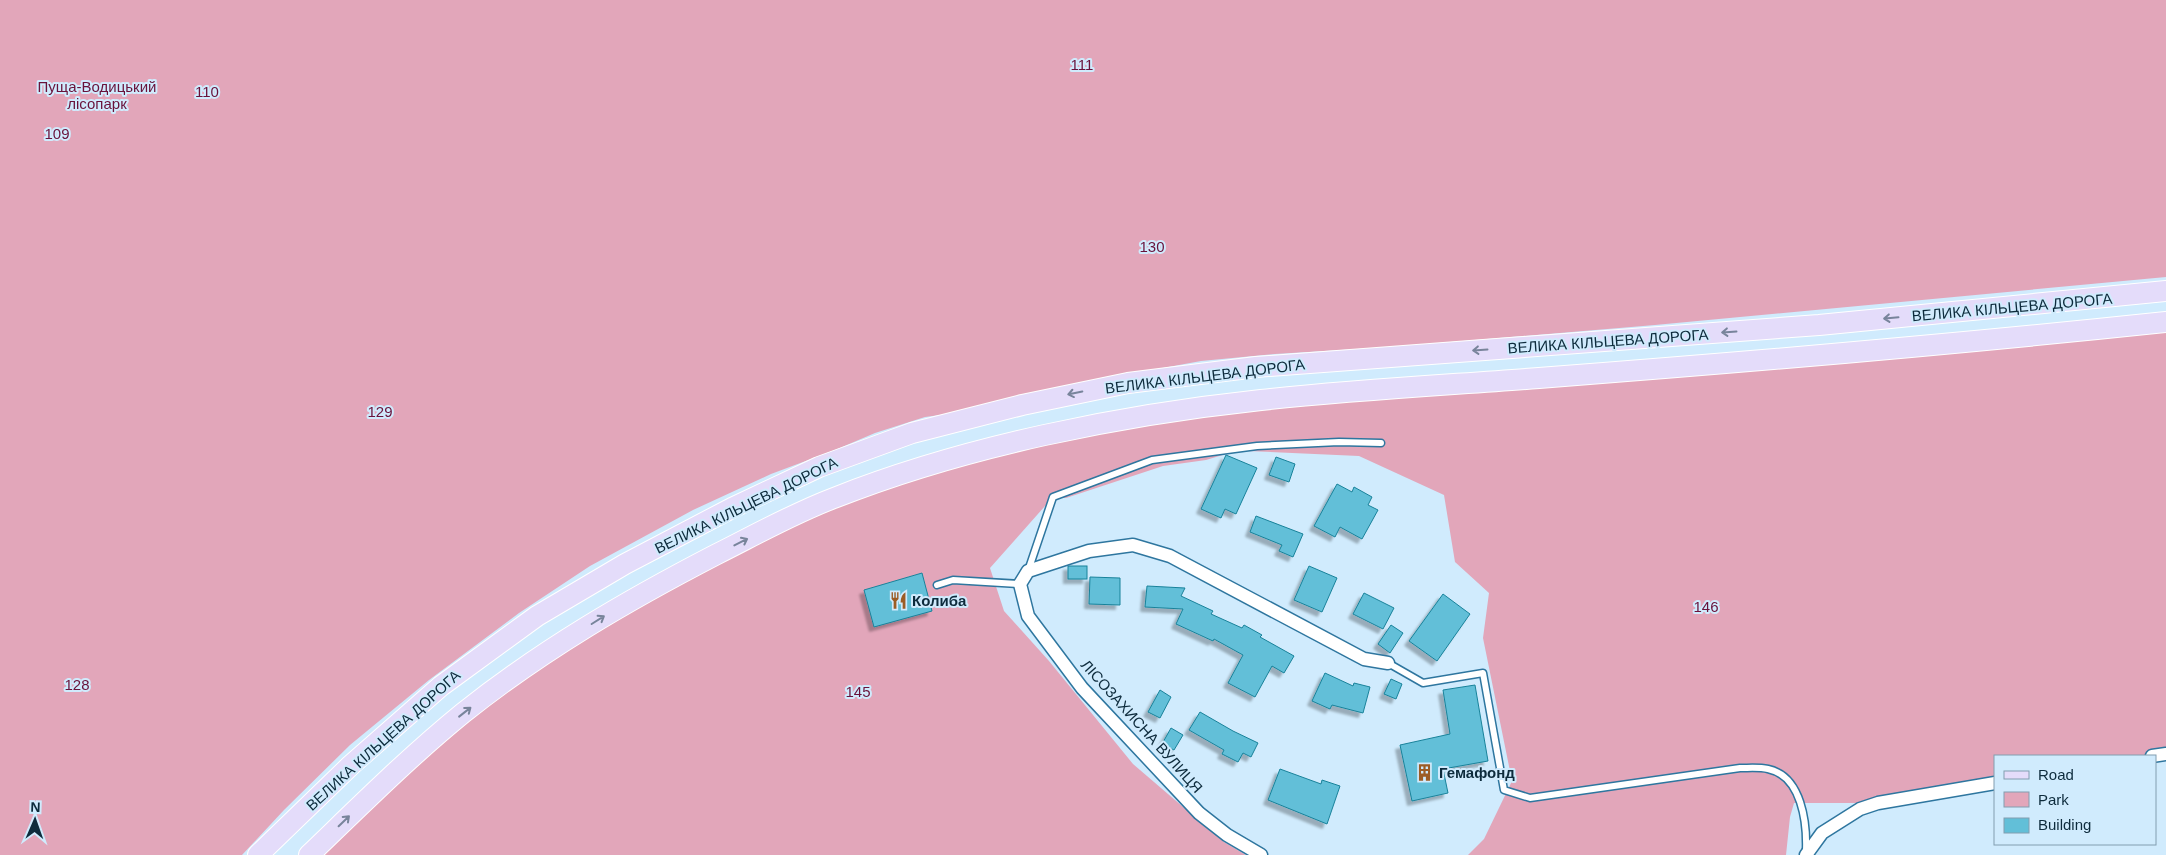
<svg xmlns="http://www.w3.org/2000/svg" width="2166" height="855" font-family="Arial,sans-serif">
<defs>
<filter id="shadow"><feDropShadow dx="-4.5" dy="4.5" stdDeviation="1" flood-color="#0004"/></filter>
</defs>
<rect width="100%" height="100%" fill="#d0ebfd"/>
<!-- green -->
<g fill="#e2a6ba">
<polygon points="0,0 2166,0 2166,277 1655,325 1390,347 1275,354 1201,361 1086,382 955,413 925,417 875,433 835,450 771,474 693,510 590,566 519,613 429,680 350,745 284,810 242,855 0,855"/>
<polygon points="2166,322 2166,754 2152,756 1995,756 1995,783 1878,803 1794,803 1790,817 1786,855 1468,855 1484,839 1512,781 1483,638 1489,593 1455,562 1444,495 1359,456 1247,451 1226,454 1206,460 1163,466 1066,498 1053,497 990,568 1004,611 1049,661 1133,764 1224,842 1246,855 309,855 556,645 832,498 1135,418"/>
</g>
<!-- building -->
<g fill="#62bfd8" stroke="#18829a" filter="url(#shadow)">
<polygon points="1226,455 1257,468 1236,514 1225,509 1221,518 1201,509"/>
<polygon points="1276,457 1295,464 1289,482 1269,475"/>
<polygon points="1337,484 1352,492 1354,487 1372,497 1368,505 1378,510 1362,539 1340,527 1335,537 1314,526"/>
<polygon points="1256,516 1303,534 1293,557 1279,551 1282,545 1250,532"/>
<rect x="1068" y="566" width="19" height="13"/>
<polygon points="1309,566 1337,578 1322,612 1294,600"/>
<polygon points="922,573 932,611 874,627 864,590"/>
<polygon points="1090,577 1120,578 1120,605 1089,604"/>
<polygon points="1147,586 1185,588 1181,596 1213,611 1211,614 1242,628 1244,625 1262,635 1260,637 1294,656 1284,673 1272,666 1255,697 1228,683 1243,655 1214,639 1213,641 1176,624 1183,609 1145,607"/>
<polygon points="1364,593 1394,608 1383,629 1353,614"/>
<polygon points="1443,594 1470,614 1437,661 1409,641"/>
<polygon points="1391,625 1403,633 1390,653 1378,644"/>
<polygon points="1325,673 1353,686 1354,683 1370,687 1363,713 1332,705 1330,709 1312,701"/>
<polygon points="1391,679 1402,684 1396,699 1384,694"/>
<polygon points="1475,685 1488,761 1443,769 1448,793 1412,801 1400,745 1450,734 1443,690"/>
<polygon points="1160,690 1171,697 1160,718 1148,712"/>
<polygon points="1200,712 1233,731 1258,743 1251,757 1243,753 1238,762 1222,754 1224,750 1189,730"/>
<polygon points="1171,728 1183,735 1174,750 1162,744"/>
<polygon points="1280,769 1321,784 1322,780 1340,786 1327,824 1268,800"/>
</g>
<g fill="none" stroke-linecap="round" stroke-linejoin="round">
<defs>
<g id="lane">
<polyline points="1028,571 1053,497 1152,460 1257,446 1339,442 1381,443"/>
<polyline points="937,585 953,580 1020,584"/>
<path d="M1388 663 1423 683 1483 673 1504 790 1530 798 1740 768C1749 768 1759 767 1768 769 1802 776 1807 823 1806 851"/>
</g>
<g id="street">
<polyline points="2152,756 2166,754"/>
<polyline points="1261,855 1227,835 1199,813 1082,688 1028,616 1020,584 1028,571 1089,551 1133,545 1170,556 1364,659 1388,663"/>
<polyline points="1806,855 1822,833 1860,809 1878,803 1995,783"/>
</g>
<g id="primary">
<polyline points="258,855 351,765 441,686 537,616 625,564 732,508 819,467 912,433 1022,405 1128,383 1256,367 1819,325 2166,291"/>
<path d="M309 855C359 807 409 757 463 713 542 650 628 600 717 554 755 535 794 513 834 498 965 446 1121 415 1261 400 1353 390 1447 385 1539 378 1749 362 1957 344 2166 322"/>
</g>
</defs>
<!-- lane casing -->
<use href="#lane" stroke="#2e769f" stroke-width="9"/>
<!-- street casing -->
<use href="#street" stroke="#2e769f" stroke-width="15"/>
<!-- primary casing -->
<use href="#primary" stroke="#fff" stroke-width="22"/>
<!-- lane -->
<use href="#lane" stroke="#fff" stroke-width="6"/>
<!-- street -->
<use href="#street" stroke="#fff" stroke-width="12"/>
<!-- primary -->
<use href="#primary" stroke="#e4dcfa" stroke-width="20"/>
</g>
<!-- one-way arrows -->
<defs><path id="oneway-shaft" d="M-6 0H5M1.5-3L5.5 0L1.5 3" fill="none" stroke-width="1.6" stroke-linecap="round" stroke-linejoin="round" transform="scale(1.25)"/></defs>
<g stroke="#78849b">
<use href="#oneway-shaft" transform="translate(1891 318) rotate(175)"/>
<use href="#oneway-shaft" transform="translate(1729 332) rotate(176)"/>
<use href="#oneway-shaft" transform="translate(1480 350) rotate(176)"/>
<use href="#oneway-shaft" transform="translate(1075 393) rotate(168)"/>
<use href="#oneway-shaft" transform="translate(741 542) rotate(-27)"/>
<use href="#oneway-shaft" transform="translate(598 620) rotate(-32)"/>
<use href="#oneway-shaft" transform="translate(465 712) rotate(-38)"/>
<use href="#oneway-shaft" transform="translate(344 821) rotate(-44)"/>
</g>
<!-- icons -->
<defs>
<symbol id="restaurant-bare" viewBox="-9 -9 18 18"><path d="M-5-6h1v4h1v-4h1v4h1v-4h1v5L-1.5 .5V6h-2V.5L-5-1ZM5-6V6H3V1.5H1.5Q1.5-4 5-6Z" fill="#9c5c25" stroke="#d0ebfd" stroke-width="2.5" paint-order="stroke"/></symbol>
<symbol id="building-bare" viewBox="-9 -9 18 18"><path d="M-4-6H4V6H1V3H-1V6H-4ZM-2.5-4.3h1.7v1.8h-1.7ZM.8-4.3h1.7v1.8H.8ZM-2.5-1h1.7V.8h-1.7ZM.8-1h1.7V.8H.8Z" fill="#9c5c25" stroke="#d0ebfd" stroke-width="2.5" paint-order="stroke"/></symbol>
</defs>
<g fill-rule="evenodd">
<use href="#restaurant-bare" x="886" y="588" width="25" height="25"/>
<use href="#building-bare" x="1412" y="760" width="25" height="25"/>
</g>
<g text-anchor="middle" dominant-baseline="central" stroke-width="4" stroke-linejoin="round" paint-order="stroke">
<!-- park labels -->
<g font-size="15" fill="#69123b" stroke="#d0ebfd">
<text x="1082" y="64">111</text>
<text x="97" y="86">Пуща-Водицький<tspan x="97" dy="17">лісопарк</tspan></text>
<text x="207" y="91">110</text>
<text x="57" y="133">109</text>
<text x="1152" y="246">130</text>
<text x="380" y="411">129</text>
<text x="1706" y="606">146</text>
<text x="77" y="684">128</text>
<text x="858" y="691">145</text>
</g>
<!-- street labels -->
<g font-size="15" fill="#0d2b3c" stroke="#d0ebfd">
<text transform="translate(2012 307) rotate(-5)">ВЕЛИКА КІЛЬЦЕВА ДОРОГА</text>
<text transform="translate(1608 341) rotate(-4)">ВЕЛИКА КІЛЬЦЕВА ДОРОГА</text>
<text transform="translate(1205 376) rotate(-7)">ВЕЛИКА КІЛЬЦЕВА ДОРОГА</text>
<text transform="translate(746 505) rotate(-26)">ВЕЛИКА КІЛЬЦЕВА ДОРОГА</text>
<text transform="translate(1142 726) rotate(48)">ЛІСОЗАХИСНА ВУЛИЦЯ</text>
<text transform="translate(383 740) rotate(-42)">ВЕЛИКА КІЛЬЦЕВА ДОРОГА</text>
</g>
<!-- poi labels -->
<g font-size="15" font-weight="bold" fill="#0d2b3c" stroke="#d0ebfd" text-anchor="start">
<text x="912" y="600">Колиба</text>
<text x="1439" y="772">Гемафонд</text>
</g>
</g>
<!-- legend -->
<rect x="1994" y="755" width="162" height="90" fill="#d0ebfd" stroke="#829eb0"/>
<rect x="2004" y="771" width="25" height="8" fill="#e4dcfa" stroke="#829eb0"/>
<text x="2038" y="780" font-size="15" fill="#0d2b3c">Road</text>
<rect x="2004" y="792" width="25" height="15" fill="#e2a6ba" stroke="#829eb0"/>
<text x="2038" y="805" font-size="15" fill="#0d2b3c">Park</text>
<rect x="2004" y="818" width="25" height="15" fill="#62bfd8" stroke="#829eb0"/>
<text x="2038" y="830" font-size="15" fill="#0d2b3c">Building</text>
<!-- north arrow -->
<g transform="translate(35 820) rotate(2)" stroke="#d0ebfd" stroke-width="4" paint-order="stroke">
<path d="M0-4L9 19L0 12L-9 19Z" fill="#0d2b3c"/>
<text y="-8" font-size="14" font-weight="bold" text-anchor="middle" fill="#0d2b3c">N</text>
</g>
</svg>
